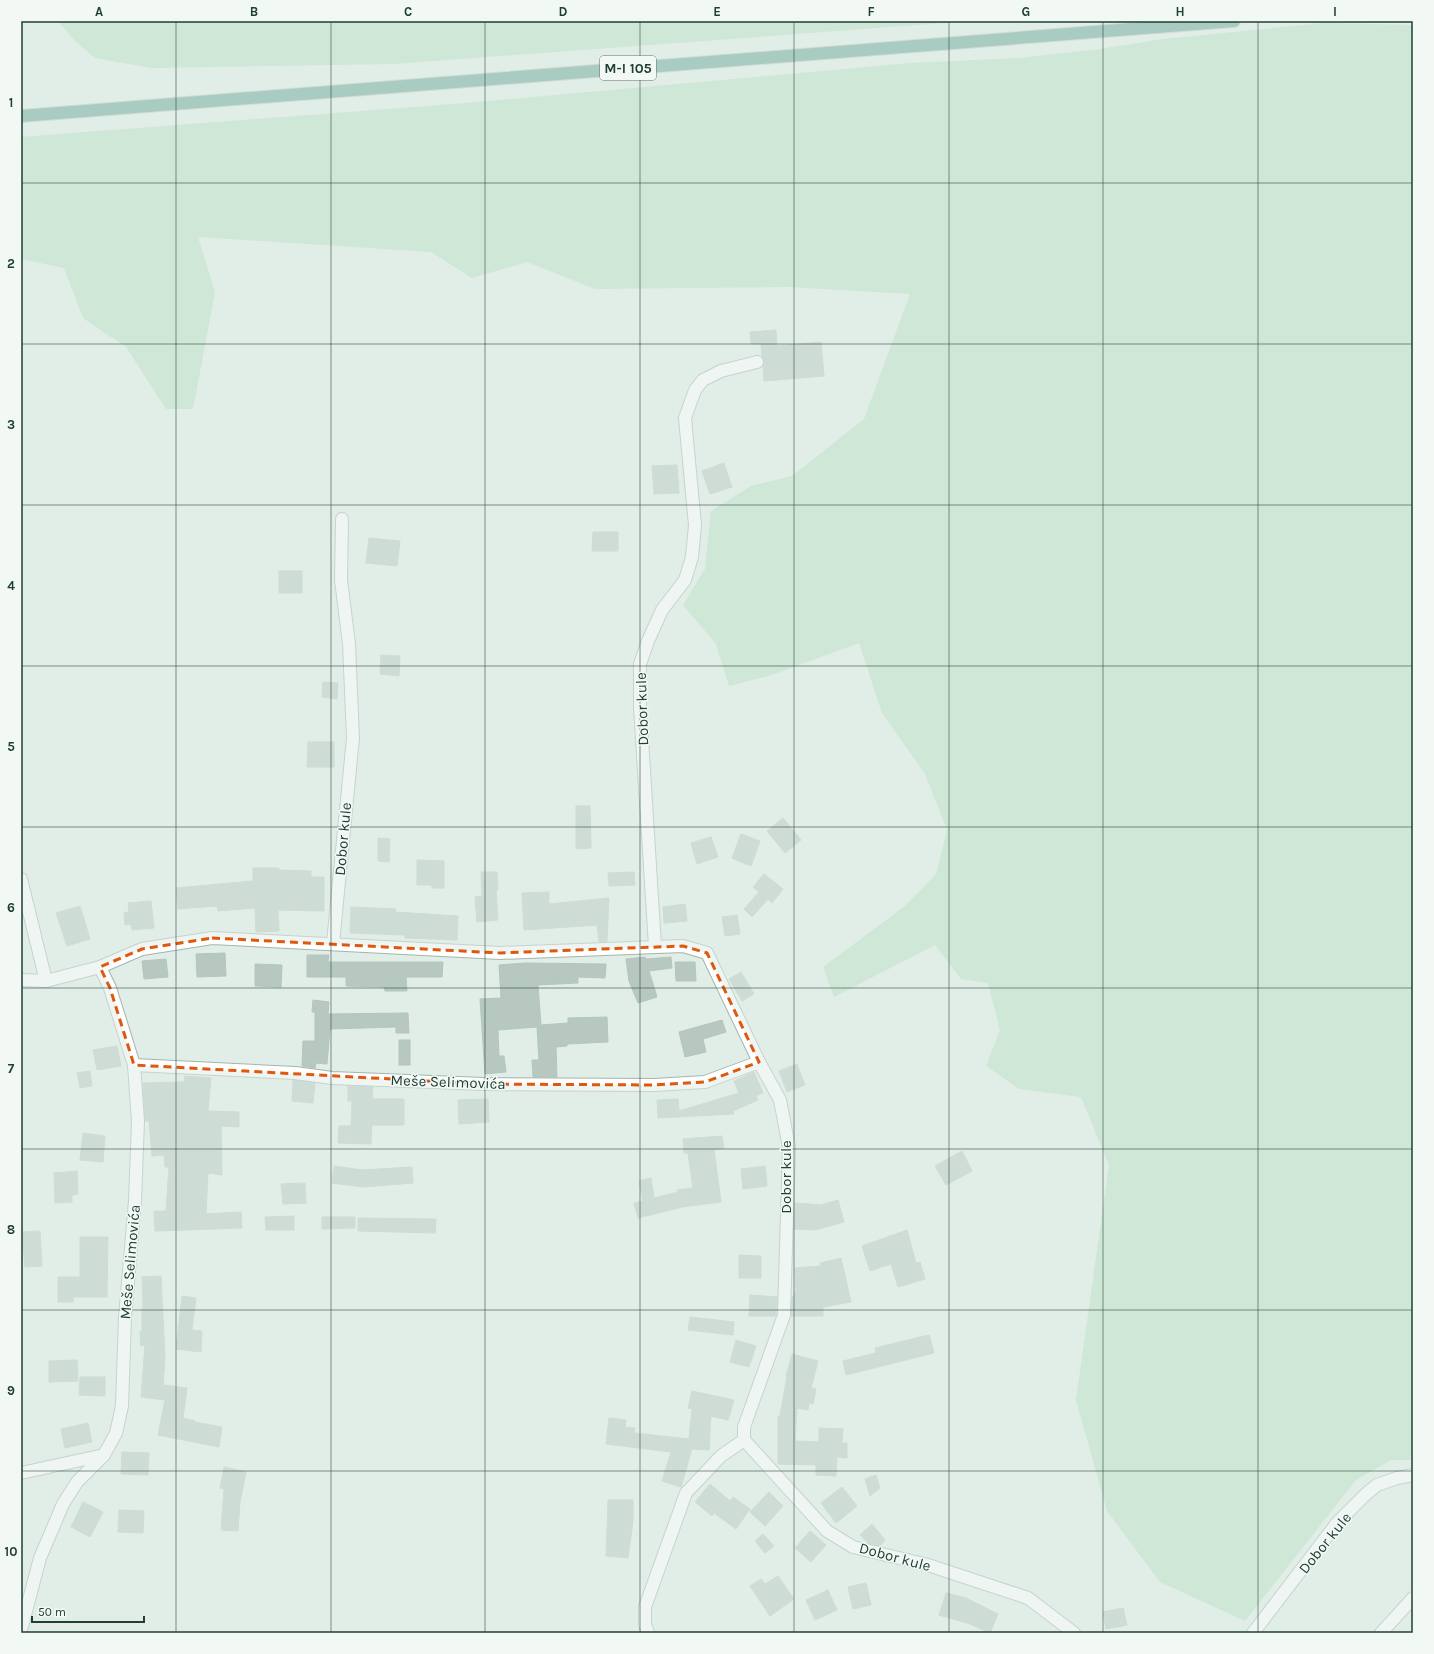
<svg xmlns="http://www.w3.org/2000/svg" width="1434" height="1654" font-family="Karla,sans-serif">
<rect width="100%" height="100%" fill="#e1ede7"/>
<!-- green -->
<g fill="#b8dfc2">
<polygon points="58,21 972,21 394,64 152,68 95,58 75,41"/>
<polygon points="1324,23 1413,25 1413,1460 1391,1460 1356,1480 1245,1621 1160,1582 1107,1511 1076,1400 1109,1165 1081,1097 1019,1089 986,1066 1000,1030 988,983 961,979 935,945 834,997 823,967 905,906 936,874 947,830 925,774 882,713 859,643 772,675 729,686 716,644 683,605 705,569 711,511 751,486 792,476 864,419 910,294 789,287 595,289 527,262 472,278 431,252 198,237 215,292 193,409 166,409 126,347 83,318 64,268 21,259 21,137 466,103 911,63 1019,58 1100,49 1163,39"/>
</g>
<!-- building -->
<g fill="#b6c8c0" stroke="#b3c7be">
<polygon points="776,330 777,346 821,342 824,376 764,381 763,367 764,361 762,356 761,344 751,344 750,332"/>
<polygon points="724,463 732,487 710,494 702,471"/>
<polygon points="677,465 679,493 654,494 652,466"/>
<polygon points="593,532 618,532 618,551 592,551"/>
<polygon points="369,538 400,541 397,566 366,563"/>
<rect x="279" y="571" width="23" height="22"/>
<polygon points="381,655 400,656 399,676 380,674"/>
<polygon points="323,682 338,683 337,699 322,697"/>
<polygon points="308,742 334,742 334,767 307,767"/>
<polygon points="576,806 590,806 591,848 576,849"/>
<polygon points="783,818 801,840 785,853 767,831"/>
<polygon points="741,834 760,841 751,866 732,858"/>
<polygon points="711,837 718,857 697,864 691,843"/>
<polygon points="378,838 390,839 389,862 378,861"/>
<polygon points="417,860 444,861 444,888 432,888 432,885 417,885"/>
<polygon points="253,868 279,868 279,870 311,871 311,877 324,877 324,911 278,910 279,931 256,932 255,908 218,911 217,906 178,909 176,888 253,881"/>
<polygon points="481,872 497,872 498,890 496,890 498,920 477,922 475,897 482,896"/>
<polygon points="634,872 635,885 609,886 608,873"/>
<polygon points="764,874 783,889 772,903 768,899 752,917 744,909 759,892 753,887"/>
<polygon points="549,892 549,904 609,898 607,941 599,942 597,925 524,930 522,893"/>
<polygon points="151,901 154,928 132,930 131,924 125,925 124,913 129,912 128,903"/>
<polygon points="685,904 687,921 664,923 663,907"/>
<polygon points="80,906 90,939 67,946 56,913"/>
<polygon points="351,907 396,909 395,912 458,916 457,940 405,938 405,935 350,933"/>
<polygon points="737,915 740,934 725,936 722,917"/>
<polygon points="225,953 226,976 197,977 196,954"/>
<polygon points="307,955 329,955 328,962 443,962 442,977 406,977 407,991 385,991 384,987 346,986 346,977 307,977"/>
<polygon points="645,957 646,959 671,957 672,968 649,971 657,997 638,1003 629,981 626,959"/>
<polygon points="166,959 168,977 144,979 142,961"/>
<polygon points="675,962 695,962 696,981 676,981"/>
<polygon points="525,963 606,964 605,978 578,977 578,983 538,985 541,1025 568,1023 568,1018 607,1017 608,1042 567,1044 567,1046 556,1047 557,1077 533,1077 532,1060 539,1060 537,1027 498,1030 499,1056 504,1056 506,1072 485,1074 480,999 501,998 499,965"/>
<polygon points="255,964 282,965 281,987 255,986"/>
<polygon points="741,972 754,994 742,1001 729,979"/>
<polygon points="313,1000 329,1002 328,1014 408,1013 409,1033 396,1033 396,1027 330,1029 327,1064 316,1063 315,1068 302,1066 303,1041 315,1041 315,1012 312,1012"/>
<polygon points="722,1020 726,1032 703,1039 706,1052 685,1057 679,1032"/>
<rect x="399" y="1040" width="11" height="25"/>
<polygon points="117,1046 121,1066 97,1070 93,1050"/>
<polygon points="797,1064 805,1085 787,1092 779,1071"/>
<polygon points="90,1071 92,1086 80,1088 77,1073"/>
<polygon points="754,1072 763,1093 756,1096 758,1100 733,1111 734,1114 658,1118 657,1100 678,1099 679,1111 739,1093 734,1081"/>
<polygon points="185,1076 211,1078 208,1111 239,1112 239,1127 221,1126 222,1175 208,1173 206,1214 241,1212 242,1228 155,1231 154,1211 166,1211 169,1167 165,1167 164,1155 152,1156 149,1121 145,1121 143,1083 184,1082"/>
<polygon points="293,1080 315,1083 313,1103 292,1101"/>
<polygon points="348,1086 373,1087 372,1099 404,1099 404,1125 372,1125 371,1144 338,1143 339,1126 351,1126 352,1101 348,1101"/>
<polygon points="488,1099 489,1122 459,1124 458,1100"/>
<polygon points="83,1133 105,1136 103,1162 80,1160"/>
<polygon points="722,1136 724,1148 714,1150 721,1202 682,1207 638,1218 634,1203 643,1201 639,1181 651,1178 654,1198 678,1192 677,1190 693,1188 688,1153 684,1153 683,1139"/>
<polygon points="962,1151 972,1171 946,1185 935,1166"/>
<polygon points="334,1166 362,1170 412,1167 413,1183 363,1187 332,1183"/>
<polygon points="765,1166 767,1186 743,1189 741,1169"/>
<polygon points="77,1171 78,1194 72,1195 72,1202 55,1203 54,1173"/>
<polygon points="305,1183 306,1203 283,1204 281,1184"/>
<polygon points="838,1200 844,1222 815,1230 794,1229 795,1203 821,1205"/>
<polygon points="294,1216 294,1230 266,1230 265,1217"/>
<polygon points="322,1217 355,1217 355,1228 322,1229"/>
<polygon points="358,1218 436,1219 435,1233 358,1231"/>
<polygon points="907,1230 916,1263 920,1262 925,1279 898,1287 891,1264 870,1271 862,1246"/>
<polygon points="40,1231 42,1266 25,1267 22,1232"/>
<polygon points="80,1237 108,1237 107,1297 73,1297 73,1302 58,1302 58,1277 80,1277"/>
<polygon points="739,1255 761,1256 761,1278 739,1278"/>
<polygon points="841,1258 851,1302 823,1307 823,1316 791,1316 792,1297 794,1297 794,1293 796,1293 795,1268 821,1266 820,1263"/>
<polygon points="161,1276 165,1358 163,1385 187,1388 183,1418 195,1421 195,1422 222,1427 219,1447 158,1435 165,1400 141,1397 145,1345 141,1346 140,1331 142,1331 142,1307 143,1307 142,1277"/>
<polygon points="750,1295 777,1297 776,1316 749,1316"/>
<polygon points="182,1296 196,1298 192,1330 202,1331 201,1352 176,1349"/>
<polygon points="690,1317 734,1322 733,1335 688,1330"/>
<polygon points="929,1335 934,1353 846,1375 843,1361 876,1353 875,1348"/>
<polygon points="736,1340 756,1346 749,1367 730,1362"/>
<polygon points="792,1354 818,1361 811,1388 816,1389 813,1404 809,1403 808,1410 797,1408 795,1441 819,1442 819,1428 843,1429 842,1443 847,1443 847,1458 837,1457 836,1476 816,1475 816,1465 778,1464 778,1416 780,1416 787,1376 786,1376"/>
<polygon points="77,1360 78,1381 49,1382 49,1361"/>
<polygon points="80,1377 105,1377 105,1396 79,1395"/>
<polygon points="692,1391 734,1400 728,1420 711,1416 709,1450 692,1449 681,1487 662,1481 671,1452 606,1444 609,1418 626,1420 625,1427 635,1428 634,1433 689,1439 692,1409 688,1408"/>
<polygon points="88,1423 92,1442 65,1448 61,1429"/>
<polygon points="122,1452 149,1453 148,1475 121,1474"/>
<polygon points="224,1467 246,1472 240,1502 238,1531 221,1530 224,1489 220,1488"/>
<polygon points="876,1475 880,1488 870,1496 865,1479"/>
<polygon points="710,1484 730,1501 733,1497 750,1509 736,1529 714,1513 712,1516 695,1502"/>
<polygon points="842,1487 857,1506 836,1523 821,1503"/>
<polygon points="769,1492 783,1506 765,1526 750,1512"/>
<polygon points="608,1500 633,1500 633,1521 628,1558 606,1556"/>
<polygon points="83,1502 103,1512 90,1537 71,1527"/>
<polygon points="119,1510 144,1511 143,1533 118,1532"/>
<polygon points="872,1524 885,1540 880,1546 868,1543 860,1535"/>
<polygon points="810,1531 826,1545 811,1562 795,1548"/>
<polygon points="763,1534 774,1546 765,1553 755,1541"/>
<polygon points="778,1576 794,1599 770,1616 750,1586 761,1579 765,1584"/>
<polygon points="866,1583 871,1605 853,1609 848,1587"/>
<polygon points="828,1590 837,1610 815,1620 806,1600"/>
<polygon points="946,1593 966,1598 998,1614 990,1633 970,1624 939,1615"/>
<polygon points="1123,1608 1127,1625 1106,1629 1103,1612"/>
</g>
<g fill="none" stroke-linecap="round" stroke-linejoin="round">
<defs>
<g id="street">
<polyline points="21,879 46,981"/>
<polyline points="333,943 353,738 349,644 341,580 342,519"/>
<polyline points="655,946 640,707 640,664 648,641 662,610 685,580 692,557 695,525 685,418 695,390 703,380 721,371 757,362"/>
<polyline points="21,980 46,981 100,967 142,949 212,938 500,953 683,946 707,953 759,1062 780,1100 789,1147 784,1315 744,1427 744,1440 827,1531 853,1547 928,1565 1028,1598 1074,1633"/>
<polyline points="134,1065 295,1073 332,1078 483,1084 654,1085 705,1082 759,1062"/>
<polyline points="21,1473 104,1455"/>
<polyline points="21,1630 40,1558 63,1504 77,1482 104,1455 116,1433 122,1406 125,1317 135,1201 138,1121 134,1065 110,988 100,967"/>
<polyline points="648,1633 645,1624 645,1607 686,1493 721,1456 744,1440"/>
<polyline points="1253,1633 1337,1523 1366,1494 1377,1485 1397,1478 1413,1475"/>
<polyline points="1381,1633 1413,1598"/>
</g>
<polyline id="primary" points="21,116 1234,21"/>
</defs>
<!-- street casing -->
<use href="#street" stroke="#a3b5ae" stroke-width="14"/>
<!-- primary casing -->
<use href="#primary" stroke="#c1c9c6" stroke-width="14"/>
<!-- street -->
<use href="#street" stroke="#fff" stroke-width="12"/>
<!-- primary -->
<use href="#primary" stroke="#62a592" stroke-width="12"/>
</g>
<!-- marked area -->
<path d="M0 0H1434V1654H0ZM212 938 500 953 683 946 707 953 759 1062 705 1082 654 1085 483 1084 134 1065 110 988 100 967 142 949Z" fill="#e1ede7" fill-opacity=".55" fill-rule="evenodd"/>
<path fill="none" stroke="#de580e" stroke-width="3" stroke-dasharray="8 5" stroke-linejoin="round" d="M212 938 500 953 683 946 707 953 759 1062 705 1082 654 1085 483 1084 134 1065 110 988 100 967 142 949Z"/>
<!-- grid -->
<path fill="none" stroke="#203f35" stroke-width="1" stroke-opacity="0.55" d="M176 21V1633M331 21V1633M485 21V1633M640 21V1633M794 21V1633M949 21V1633M1103 21V1633M1258 21V1633M21 183H1413M21 344H1413M21 505H1413M21 666H1413M21 827H1413M21 988H1413M21 1149H1413M21 1310H1413M21 1471H1413"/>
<g text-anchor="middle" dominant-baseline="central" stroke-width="3" stroke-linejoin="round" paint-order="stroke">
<!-- shield labels -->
<rect fill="#f2f9f5" stroke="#5f776f" stroke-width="1" x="600" y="56" width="56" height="24" rx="3"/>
<g font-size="14" font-weight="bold" fill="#203f35">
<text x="628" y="68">M-I 105</text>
</g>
<!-- street labels -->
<g font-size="15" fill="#203f35" stroke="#f2f9f5">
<text transform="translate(642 709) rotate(-92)">Dobor kule</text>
<text transform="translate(343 839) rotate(-85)">Dobor kule</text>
<text transform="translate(448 1082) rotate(2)">Meše Selimovića</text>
<text transform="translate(786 1177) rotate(-90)">Dobor kule</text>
<text transform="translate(130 1262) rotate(-85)">Meše Selimovića</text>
<text transform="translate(1325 1543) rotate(-51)">Dobor kule</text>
<text transform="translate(895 1557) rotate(15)">Dobor kule</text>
</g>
</g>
<!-- border -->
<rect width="1434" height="1654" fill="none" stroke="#f2f9f5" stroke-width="44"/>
<!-- scale -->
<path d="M32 1616v6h112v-6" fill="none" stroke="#203f35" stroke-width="2"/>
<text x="38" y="1616" font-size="12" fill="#203f35" stroke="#f2f9f5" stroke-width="3" paint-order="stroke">50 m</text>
<rect x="22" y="22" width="1390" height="1610" fill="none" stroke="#203f35" stroke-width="1.5"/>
<g font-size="13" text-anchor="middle" font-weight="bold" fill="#203f35">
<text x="99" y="16">A</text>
<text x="254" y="16">B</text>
<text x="408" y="16">C</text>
<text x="563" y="16">D</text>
<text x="717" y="16">E</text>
<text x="871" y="16">F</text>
<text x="1026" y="16">G</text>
<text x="1180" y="16">H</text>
<text x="1335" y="16">I</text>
<text x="11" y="107">1</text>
<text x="11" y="268">2</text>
<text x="11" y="429">3</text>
<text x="11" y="590">4</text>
<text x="11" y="751">5</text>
<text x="11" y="912">6</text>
<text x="11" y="1073">7</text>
<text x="11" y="1234">8</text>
<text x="11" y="1395">9</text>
<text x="11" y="1556">10</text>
</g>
</svg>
